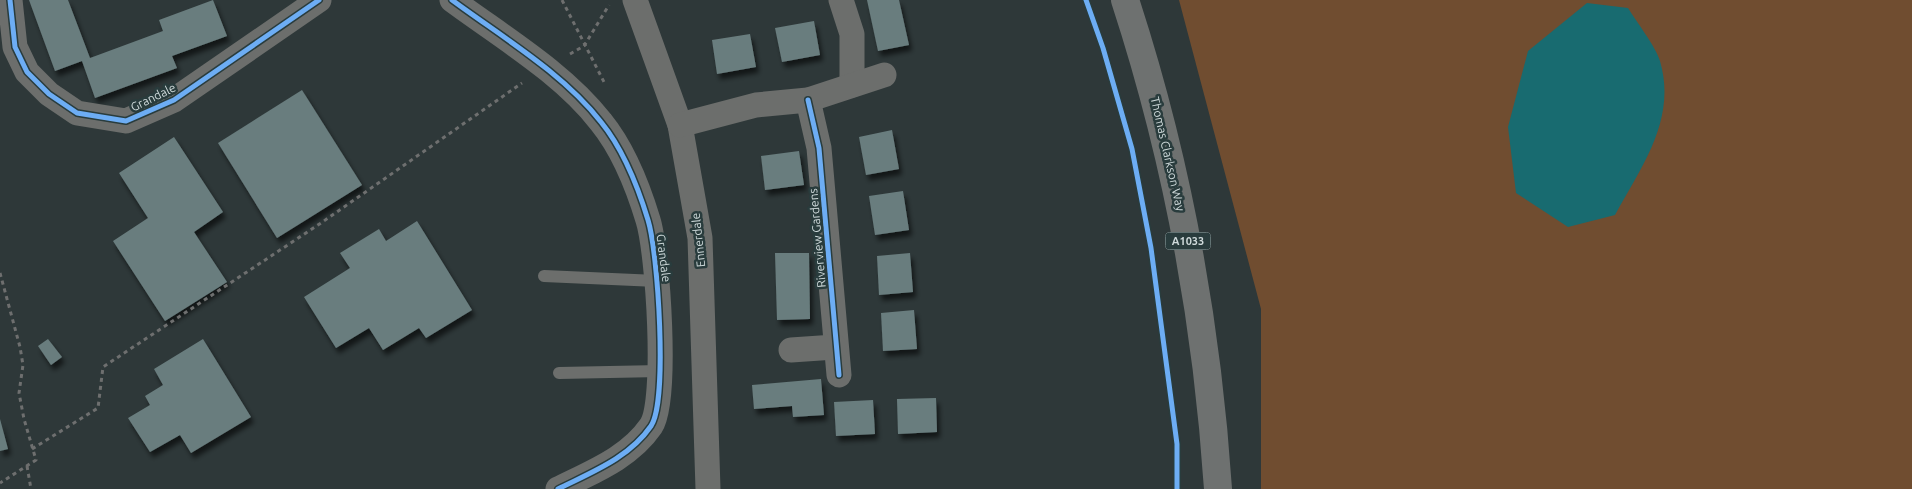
<svg xmlns="http://www.w3.org/2000/svg" width="1912" height="489" font-family="Ubuntu,sans-serif">
<defs>
<filter id="shadow"><feDropShadow dx="3" dy="5.5" stdDeviation="2.5" flood-color="#0009"/></filter>
</defs>
<rect width="100%" height="100%" fill="#2e3839"/>
<!-- green -->
<polygon fill="#704d30" points="1179,0 1912,0 1912,489 1261,489 1261,309"/>
<!-- water -->
<path fill="#186b70" d="M1587 3 1628 8C1636 21 1656 47 1660 61 1677 119 1642 166 1615 215L1568 227 1516 193 1508 127 1528 51Z"/>
<!-- building -->
<g fill="#697d7e" filter="url(#shadow)">
<polygon points="29,0 68,0 90,58 163,31 159,20 213,0 227,36 172,56 177,68 95,98 82,61 55,71"/>
<polygon points="867,0 899,0 909,45 878,51"/>
<polygon points="814,21 820,55 782,62 775,28"/>
<polygon points="750,34 756,67 717,74 712,40"/>
<polygon points="302,90 362,185 277,238 218,143"/>
<polygon points="892,130 899,169 866,175 859,137"/>
<polygon points="174,137 223,212 194,232 227,282 165,321 113,241 148,218 119,173"/>
<polygon points="799,151 804,185 765,190 761,156"/>
<polygon points="903,191 909,230 875,235 869,196"/>
<polygon points="417,221 472,310 426,338 419,328 383,350 369,328 336,348 304,297 350,268 340,253 379,229 386,241"/>
<polygon points="775,253 809,253 810,319 777,320"/>
<polygon points="910,253 913,292 879,295 877,256"/>
<polygon points="914,310 917,349 883,351 881,313"/>
<polygon points="48,339 62,357 51,365 38,346"/>
<polygon points="203,339 251,417 191,453 180,435 150,452 128,418 150,405 145,396 163,385 154,369"/>
<polygon points="821,379 824,415 793,417 792,406 754,409 752,385"/>
<polygon points="936,398 937,432 898,434 897,399"/>
<polygon points="873,400 875,434 836,436 834,402"/>
<polygon points="0,419 8,449 0,451"/>
</g>
<g fill="none" stroke-linecap="round" stroke-linejoin="round">
<!-- path -->
<g stroke="#6e6f6f" stroke-width="3" stroke-dasharray="4 4" stroke-linecap="butt">
<polyline points="562,0 604,82"/>
<polyline points="570,54 584,46 609,5"/>
<polyline points="0,273 20,347 23,365 19,393 24,419 36,460 0,483"/>
<polyline points="32,449 98,408 103,367 321,223 522,83"/>
<polyline points="27,466 31,489"/>
</g>
<!-- service -->
<g stroke="#6c6e6c" stroke-width="12">
<polyline points="544,276 657,281"/>
<polyline points="559,373 660,371"/>
</g>
<!-- minor -->
<g stroke="#6c6e6c" stroke-width="25">
<polyline points="10,0 15,47 27,72 49,94 77,113 126,121 174,100 319,0"/>
<path d="M452 0C502 37 563 73 601 122 623 149 638 187 648 220 658 252 668 401 651 426 629 458 592 472 558 489"/>
<polyline points="635,0 680,125 700,238 708,489"/>
<polyline points="841,0 852,34 852,85"/>
<polyline points="808,100 819,148 839,375"/>
<polyline points="680,125 756,105 808,100 884,75"/>
<polyline points="791,350 835,347"/>
</g>
<!-- trunk -->
<path stroke="#6e7170" stroke-width="28" d="M1125 0C1177 159 1207 322 1218 489"/>
<defs>
<g id="cycleway">
<polyline points="10,0 15,47 27,72 49,94 77,113 126,121 174,100 319,0"/>
<path d="M452 0C502 37 563 73 601 122 623 149 638 187 648 220 658 252 668 401 651 426 629 458 592 472 558 489"/>
<polyline points="1086,0 1103,48 1132,149 1151,248 1177,444 1177,489"/>
<polyline points="808,100 819,148 839,375"/>
</g>
</defs>
<!-- cycleway casing -->
<use href="#cycleway" stroke="#293c3d" stroke-width="8"/>
<!-- cycleway -->
<use href="#cycleway" stroke="#6dadf4" stroke-width="5"/>
</g>
<g text-anchor="middle" dominant-baseline="central" stroke-width="5" stroke-linejoin="round" paint-order="stroke">
<!-- shield labels -->
<rect fill="#293c3d" stroke="#9dabac" stroke-width="1" x="1165.5" y="232.5" width="45" height="17" rx="4"/>
<g font-size="11" font-weight="bold" fill="#cfdadb">
<text x="1188" y="241">A1033</text>
</g>
<!-- street labels -->
<g font-size="12" fill="#cfdadb" stroke="#293c3d">
<text transform="translate(153 97) rotate(-26)">Grandale</text>
<text transform="translate(1168 154) rotate(77)">Thomas Clarkson Way</text>
<text transform="translate(817 238) rotate(-95)">Riverview Gardens</text>
<text transform="translate(698 240) rotate(-96)">Ennerdale</text>
<text transform="translate(664 258) rotate(83)">Grandale</text>
</g>
</g>
</svg>
